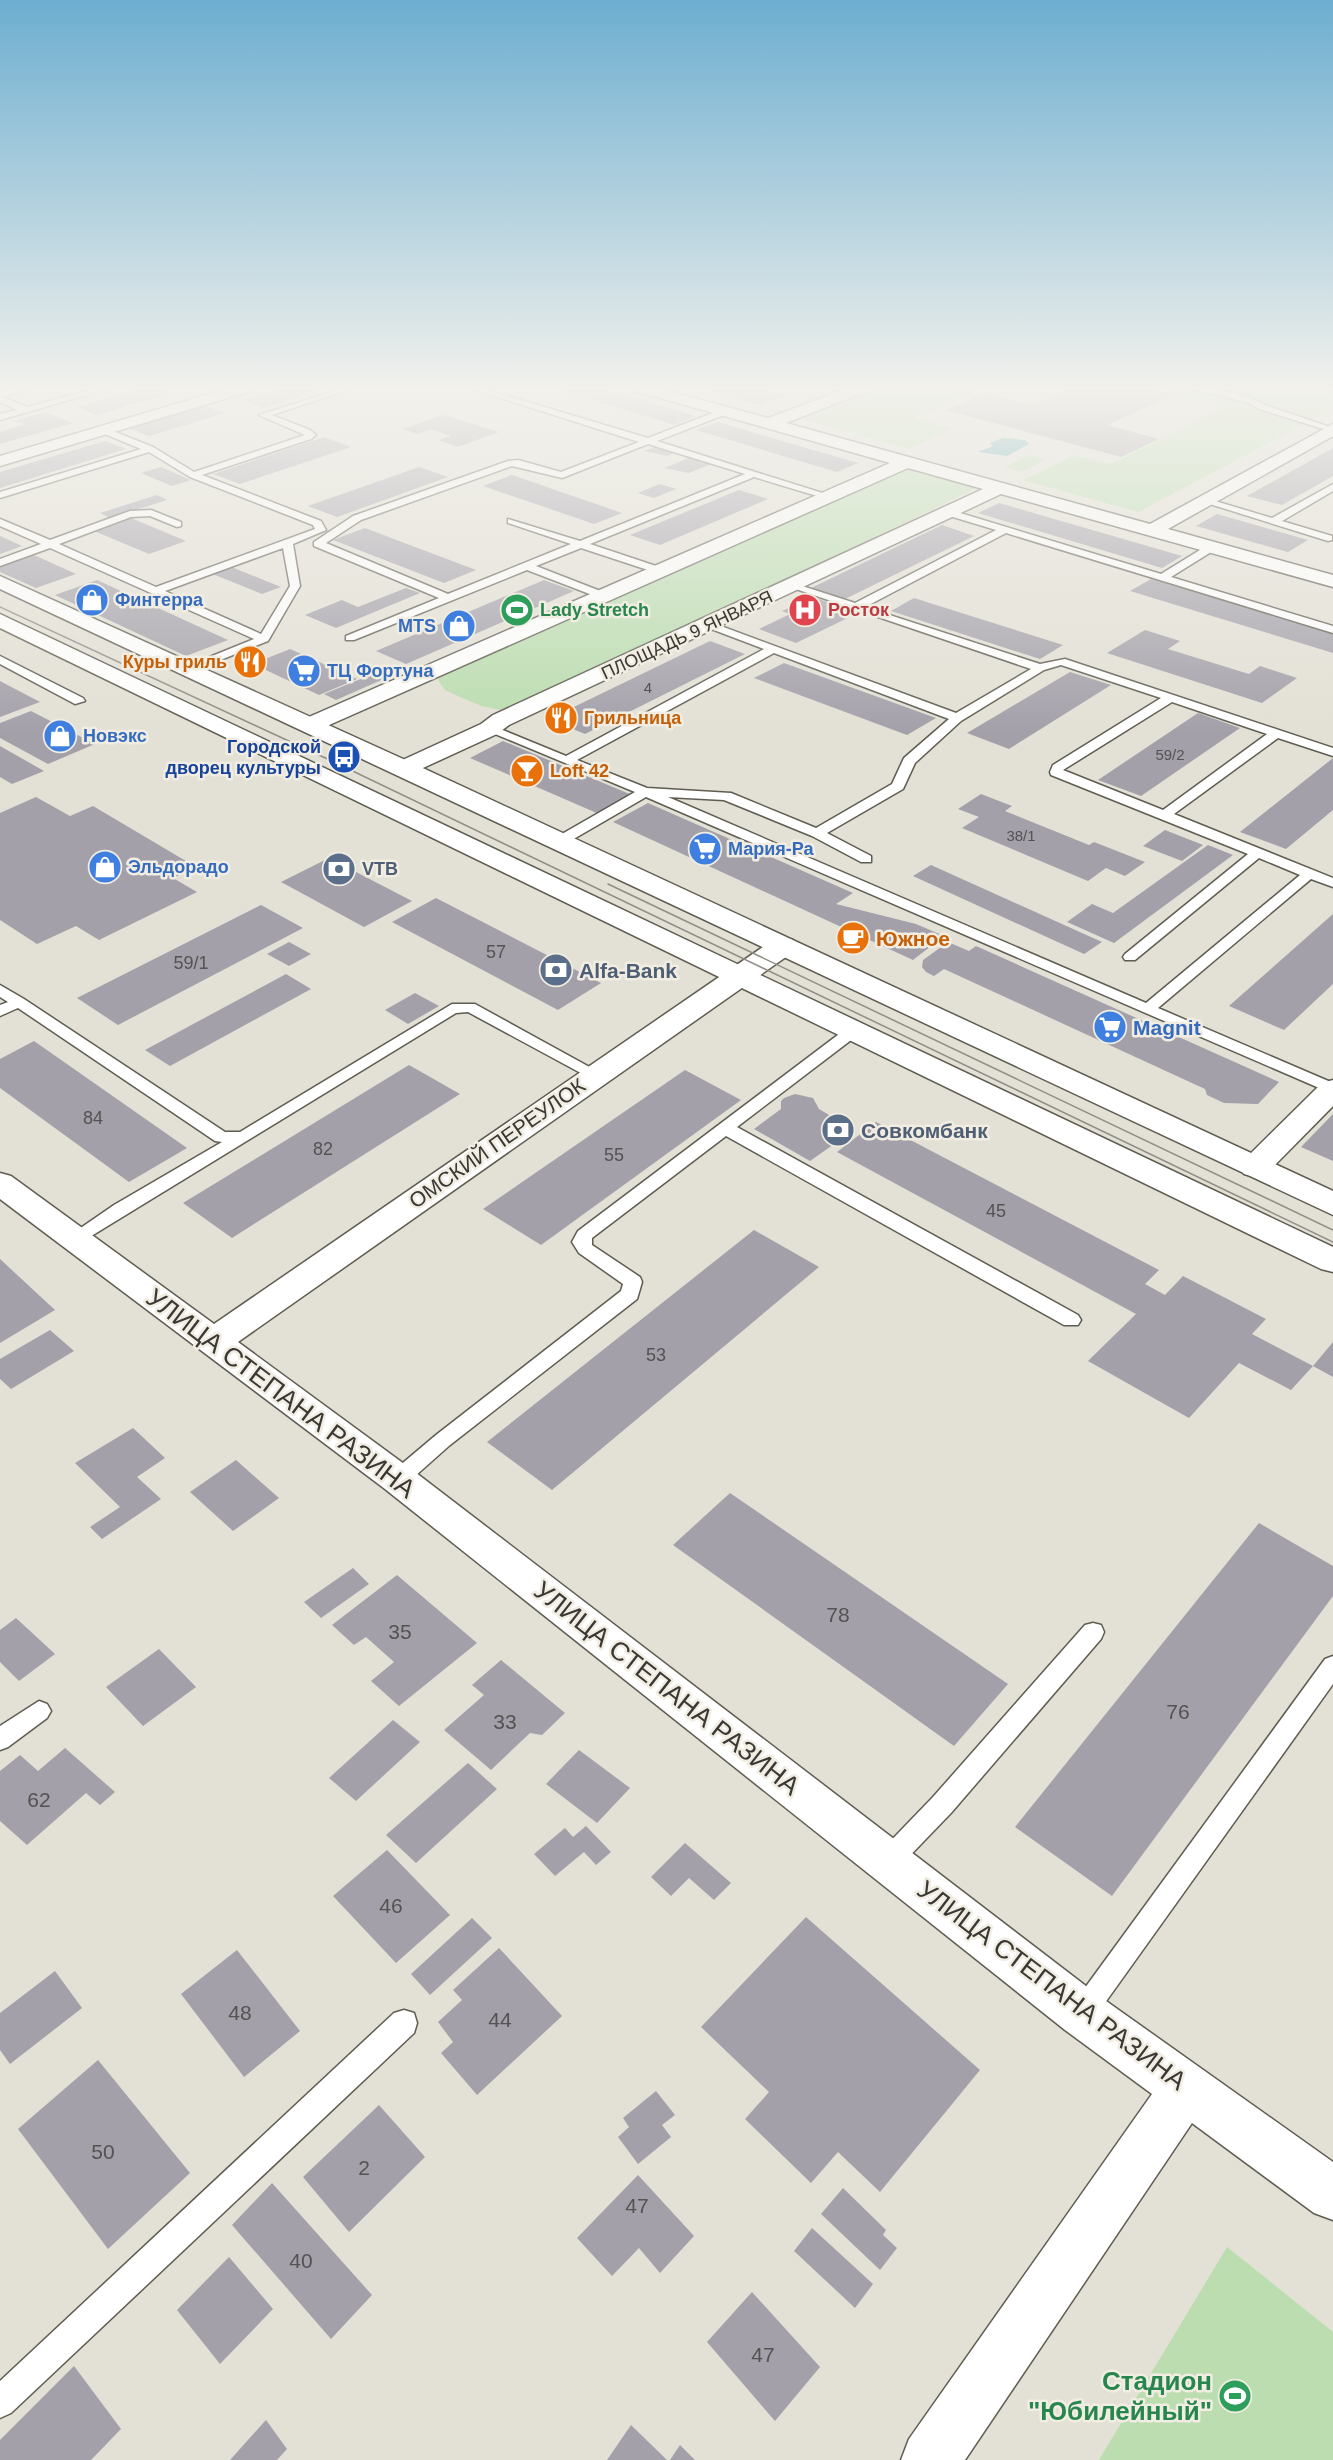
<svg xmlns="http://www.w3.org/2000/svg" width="1333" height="2460" font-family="Helvetica,sans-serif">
<rect width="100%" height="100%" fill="#e3e0d5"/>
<!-- green -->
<g fill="#bbddb0">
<polygon points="879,389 985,389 914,418 953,429 908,449 803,419"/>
<polygon points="1153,389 1333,389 1333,409 1138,512 1023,480 1074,455 1111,464 1224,407"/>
<polygon points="1029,455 1046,460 1022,472 1005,467"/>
<path d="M914 469 973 485 975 489 521 708C493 715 470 701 445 690L438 680 442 674 899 471Z"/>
<polygon points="1227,2247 1333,2332 1333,2460 1099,2460"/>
</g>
<!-- water -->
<polygon fill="#56a5ad" points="1003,438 1025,440 1029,444 1007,456 978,452 993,446 990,443"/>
<!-- building -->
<g fill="#a4a0aa">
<polygon points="140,389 160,389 171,393 96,415 76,407"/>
<polygon points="281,389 324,389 264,408 242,400"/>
<polygon points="556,389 601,389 696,416 674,425"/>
<polygon points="703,389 758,389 784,396 759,405"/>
<polygon points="1069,389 1148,389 1173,395 1107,425 1159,439 1121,457 945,410 986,393 1031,405"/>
<polygon points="204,406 225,413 149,436 128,428"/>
<polygon points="45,412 73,423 0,444 0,432 25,424 15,421"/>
<polygon points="444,415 499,432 458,447 439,440 451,436 431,429 418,434 402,429"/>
<polygon points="718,422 858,463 837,472 696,430"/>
<polygon points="324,437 351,447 240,484 213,474"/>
<polygon points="105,441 126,449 0,488 0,472"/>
<polygon points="657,446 669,449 667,450 675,453 667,456 644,451"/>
<polygon points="1333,448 1333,476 1282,505 1247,496"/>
<polygon points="691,457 714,463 689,473 664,468"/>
<polygon points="161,467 191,480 172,486 141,473"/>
<polygon points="419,467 448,477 337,517 308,506"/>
<polygon points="512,475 622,513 594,524 483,486"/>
<polygon points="660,484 676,489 654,498 638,493"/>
<polygon points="739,490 768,499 660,545 630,535"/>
<polygon points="157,495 167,500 110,518 100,513"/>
<polygon points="999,503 1182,556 1162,568 978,513"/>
<polygon points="1217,514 1308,540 1288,552 1196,526"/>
<polygon points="131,518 186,541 149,554 94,531"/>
<polygon points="942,525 974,536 845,599 811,588"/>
<polygon points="365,528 476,570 444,583 333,540"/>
<polygon points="0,536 22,546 0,554"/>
<polygon points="34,555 76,574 36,588 0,572 0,567"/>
<polygon points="229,566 281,587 262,594 210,573"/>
<polygon points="1151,579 1333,633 1333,653 1130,591"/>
<polygon points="97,580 228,640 186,656 55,595"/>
<polygon points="544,580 574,591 406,664 376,651"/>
<polygon points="406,588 420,593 336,628 305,615 342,600 358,607"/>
<polygon points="813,597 858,613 796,643 759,629 790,614 782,611"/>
<polygon points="914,598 1063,645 1040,659 891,611"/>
<polygon points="1145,630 1180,641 1168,649 1249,674 1260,666 1297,678 1262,703 1107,653"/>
<polygon points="710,641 745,654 585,734 549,719"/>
<polygon points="290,649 357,679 319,695 253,664"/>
<polygon points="784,663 936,718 907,735 754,678"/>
<polygon points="385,669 395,674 336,700 324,694"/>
<polygon points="1070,672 1111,685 1009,749 967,733"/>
<polygon points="0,681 40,702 0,717"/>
<polygon points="31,711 95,744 48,764 0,738 0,723"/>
<polygon points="1198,713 1240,728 1141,796 1098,780"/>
<polygon points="503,741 632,795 599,814 470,758"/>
<polygon points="0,746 44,771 12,784 0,777"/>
<polygon points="1333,758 1333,810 1286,849 1240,832"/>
<polygon points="981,794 1012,806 1005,811 1089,845 1094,842 1145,862 1125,876 1106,868 1088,881 962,828 979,817 958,809"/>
<polygon points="36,797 70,816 93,806 196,867 173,878 197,892 99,940 76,926 37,944 0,920 0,813"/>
<polygon points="648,803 853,893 836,904 916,924 944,936 913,960 613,822"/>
<polygon points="1165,830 1203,845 1182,861 1143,846"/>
<polygon points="1208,845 1233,855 1114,943 1067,922 1092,904 1113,913"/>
<polygon points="329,858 412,901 364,927 281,882"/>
<polygon points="931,865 1102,942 1084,954 913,876"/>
<polygon points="436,898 601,983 558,1010 392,922"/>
<polygon points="261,905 303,928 118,1025 77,998"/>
<polygon points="1333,914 1333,984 1284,1030 1229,1006"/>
<polygon points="289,942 311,954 289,966 267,954"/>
<polygon points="948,942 969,951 976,946 1279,1082 1258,1104 1224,1103 1207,1095 1205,1089 944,969 934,976 926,972 922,967 923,960"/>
<polygon points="286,974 311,989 170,1066 145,1050"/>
<polygon points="415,993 439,1006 408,1024 385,1010"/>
<polygon points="34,1041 187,1148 129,1182 0,1088 0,1059"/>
<polygon points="409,1065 460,1094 232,1238 183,1203"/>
<polygon points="685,1070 741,1100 541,1245 483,1209"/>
<polygon points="795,1094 813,1098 819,1109 854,1130 810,1161 754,1129 781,1109 781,1101 784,1098"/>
<polygon points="1333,1114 1333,1161 1301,1147"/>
<polygon points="876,1122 1159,1270 1145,1284 1165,1295 1183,1276 1266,1319 1252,1334 1313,1366 1291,1390 1239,1363 1189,1418 1088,1361 1136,1314 837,1152"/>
<polygon points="754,1230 819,1267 552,1490 487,1442"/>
<polygon points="0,1259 55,1310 0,1343"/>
<polygon points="50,1330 74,1351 11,1389 0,1379 0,1359"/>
<polygon points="1333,1342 1333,1377 1313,1366"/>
<polygon points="133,1428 165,1458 137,1477 161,1499 102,1539 90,1527 120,1507 75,1463"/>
<polygon points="236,1460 279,1498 233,1531 190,1492"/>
<polygon points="730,1493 1008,1684 954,1746 673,1545"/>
<polygon points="1259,1523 1333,1566 1333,1596 1112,1896 1015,1827"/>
<polygon points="353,1568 369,1584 321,1618 304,1602"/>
<polygon points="397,1575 477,1643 399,1706 371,1681 394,1662 366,1637 354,1645 332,1625"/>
<polygon points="16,1618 55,1654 19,1681 0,1662 0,1630"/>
<polygon points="159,1649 196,1687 143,1726 106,1687"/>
<polygon points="501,1660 565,1713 542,1735 530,1733 491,1770 444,1730 484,1695 472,1685"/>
<polygon points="393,1720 420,1742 356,1801 329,1778"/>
<polygon points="65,1748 115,1792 100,1805 86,1793 27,1845 0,1821 0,1771 20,1755 38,1771"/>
<polygon points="579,1750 630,1788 597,1823 546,1784"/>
<polygon points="468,1763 497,1789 416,1863 386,1835"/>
<polygon points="586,1826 611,1852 596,1865 584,1852 555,1876 534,1854 565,1828 573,1837"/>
<polygon points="685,1843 731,1883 714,1900 689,1878 671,1896 651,1877"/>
<polygon points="387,1850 450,1915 396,1963 333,1896"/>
<polygon points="806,1917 980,2070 880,2192 838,2152 811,2183 745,2119 769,2092 701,2027"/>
<polygon points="472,1918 492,1938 430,1995 411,1974"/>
<polygon points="499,1948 562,2016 477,2095 441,2053 453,2042 438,2022 462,2000 453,1990"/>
<polygon points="237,1950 300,2031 244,2077 181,1994"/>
<polygon points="55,1971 82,2008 10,2064 0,2050 0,2013"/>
<polygon points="98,2060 190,2173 108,2249 18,2129"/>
<polygon points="656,2091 675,2115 662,2125 671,2137 638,2164 618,2137 629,2127 623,2118"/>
<polygon points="379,2105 425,2157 349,2232 303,2177"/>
<polygon points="638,2175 694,2236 660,2273 639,2248 612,2276 577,2238"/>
<polygon points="272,2183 372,2295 331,2339 232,2225"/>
<polygon points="843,2188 886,2230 883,2235 897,2248 880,2270 821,2214"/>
<polygon points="812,2228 873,2284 855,2308 794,2251"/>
<polygon points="229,2257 273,2309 220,2364 177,2310"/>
<polygon points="752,2292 820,2367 775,2421 707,2342"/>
<polygon points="74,2366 121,2429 91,2460 0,2460 0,2440"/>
<polygon points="266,2420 287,2449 277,2460 230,2460"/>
<polygon points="631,2425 667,2460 607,2460"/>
<polygon points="680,2445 695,2460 670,2460"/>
</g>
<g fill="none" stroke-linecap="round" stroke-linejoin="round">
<defs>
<g id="service">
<polygon points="14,389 27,389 2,397 27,407 94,389 107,389 0,420 0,414 17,410 0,402 0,392"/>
<path d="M340 389H352L272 415 310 430 316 435 311 439 202 475 321 521 326 530 293 544 300 586 268 641 193 671H185V667L254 639 50 548 0 566V559L41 544 0 526V519L50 540 130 511 151 510 181 522V526L177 527 150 516 131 517 59 544 156 587 315 529 313 525 190 477 149 452 0 498V492L141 449 100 432V428L103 427 153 447 194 472 305 435 259 415ZM283 548 290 586 261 634 165 591Z"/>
<path d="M472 389H484L648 438 723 409H729V413L657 441 832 496 827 499 754 477 590 544 665 569V573H657L581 548 536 566 608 594V598H600L527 570 354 640H346V636L439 598 314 546V542L353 516 508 461 518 460 561 472 639 442ZM648 444 745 474 580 541 508 519V523L571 544 448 594 326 543 361 520 512 466 562 478Z"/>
<path d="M1194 389C1216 388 1246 394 1265 405L1333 428V432L1259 409 1249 403Z"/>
<polygon points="1333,484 1333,491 1282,521 1332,536 1332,540 1328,541 1200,501 1205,498 1272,518"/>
<path d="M947 509 1161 574 1208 545H1216V549L1171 577 1333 626V633L1006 533 865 607 1040 664 1065 659 1333 748V756L1278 738 1174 814 1333 878V887L1311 879 1158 1008 1333 1083V1094L646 797 565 844H555V838L635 792 483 729 485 726H493L566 756 764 649 706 627V623L710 622 956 713 1031 669 787 586 796 584 855 603 996 530 943 514V510ZM774 653 949 719 904 758 892 784 816 828 731 793 647 788 577 760ZM1061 665 1161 698 1053 765 1050 772 1051 775 1248 854 1125 954 1123 957 1125 960H1135L1259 858 1300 875 1146 1003 668 797 724 800 812 836 861 862H871V856L827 833 903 789 915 763 961 721 1044 670ZM1172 702 1267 734 1163 810 1063 770Z"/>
<polygon points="0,656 83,698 85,701 75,704 0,664"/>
<polygon points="0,985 24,999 225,1132 240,1132 452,1004 475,1004 604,1075 602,1078 590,1078 468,1012 456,1013 75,1246 66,1240 69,1236 114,1205 222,1142 215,1141 18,1008 0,1016 0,1005 8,1002 0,997"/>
<polygon points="853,1026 859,1028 861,1031 859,1034 737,1127 1078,1315 1081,1320 1078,1325 1064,1325 726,1136 592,1238 592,1245 640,1277 642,1282 637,1299 450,1445 405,1485 398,1487 391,1485 388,1479 391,1473 436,1435 621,1291 623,1284 579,1253 572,1242 578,1231 847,1028"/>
<polygon points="1093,1623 1101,1625 1104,1632 1101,1639 951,1813 898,1868 889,1872 880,1868 876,1860 880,1852 933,1797 1085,1625"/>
<polygon points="1333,1656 1333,1684 1092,2021 1083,2025 1074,2021 1070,2012 1074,2003 1325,1659"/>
<polygon points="39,1701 47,1704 51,1711 47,1718 8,1747 0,1750 0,1726"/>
<polygon points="404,2010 414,2013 417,2023 414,2033 11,2413 0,2418 0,2381 394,2013"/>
</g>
<g id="minor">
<polygon points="226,389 250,389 248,392 0,466 0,456"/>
<polygon points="637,389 661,389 768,418 846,389 867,389 865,392 786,423 1150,524 1333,424 1333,436 1168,529 1333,575 1333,587 1001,494 509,725 497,734 412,773 396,773 392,768 396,763 481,724 493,715 983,489 908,468 318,730 302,730 299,725 302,720 890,463 639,392"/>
<polygon points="1333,1080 1333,1106 1266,1174 1255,1177 1244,1174 1239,1167 1244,1160 1322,1083"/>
</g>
<polygon id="tertiary" points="783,938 793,940 797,946 793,952 238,1342 411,1469 1099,1996 1333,2162 1333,2220 1314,2213 1192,2123 965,2460 901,2460 909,2439 1152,2094 1065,2030 385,1489 0,1199 0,1173 11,1176 214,1324 773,940"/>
<g id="secondary">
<polygon points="0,576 412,763 1333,1191 1333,1215 0,589"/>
<polygon points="0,614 1333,1247 1333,1272 1321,1269 0,628"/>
</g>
</defs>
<!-- service casing -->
<use href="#service" stroke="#5f5c52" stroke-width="3"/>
<!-- minor casing -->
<use href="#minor" stroke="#5f5c52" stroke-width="3"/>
<!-- tertiary casing -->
<use href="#tertiary" stroke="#5f5c52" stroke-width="3"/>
<!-- secondary casing -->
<use href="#secondary" stroke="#5f5c52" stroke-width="3"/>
<!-- service -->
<use href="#service" fill="#fff" fill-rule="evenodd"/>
<!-- minor -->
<use href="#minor" fill="#fff" fill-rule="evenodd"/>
<!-- tertiary -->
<use href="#tertiary" fill="#fff" fill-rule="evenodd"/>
<!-- secondary -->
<use href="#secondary" fill="#fff" fill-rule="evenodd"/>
<!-- tram -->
<g stroke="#8f8d85" stroke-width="1.5">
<polyline points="0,607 334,762 1333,1242"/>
<polyline points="608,884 1333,1230"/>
</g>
</g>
<!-- sky -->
<linearGradient id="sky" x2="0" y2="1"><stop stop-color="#6daed0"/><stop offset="0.53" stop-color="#f2f1ec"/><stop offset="1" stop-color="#f2f1ec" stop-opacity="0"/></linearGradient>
<rect width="1333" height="733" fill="url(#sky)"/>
<!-- icons -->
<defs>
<symbol id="shop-disc" viewBox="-11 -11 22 22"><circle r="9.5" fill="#3f7fe0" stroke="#f1ede2"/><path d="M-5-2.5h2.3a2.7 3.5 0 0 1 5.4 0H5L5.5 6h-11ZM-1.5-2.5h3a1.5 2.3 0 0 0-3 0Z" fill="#fff"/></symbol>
<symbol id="stadium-disc" viewBox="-11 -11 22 22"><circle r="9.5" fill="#2e9e5b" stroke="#f1ede2"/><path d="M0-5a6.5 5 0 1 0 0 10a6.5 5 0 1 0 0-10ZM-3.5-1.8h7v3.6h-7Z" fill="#fff"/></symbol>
<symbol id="hospital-disc" viewBox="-11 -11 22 22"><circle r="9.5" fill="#e0444e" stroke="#f1ede2"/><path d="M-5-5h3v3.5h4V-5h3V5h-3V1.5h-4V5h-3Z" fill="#fff"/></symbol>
<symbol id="restaurant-disc" viewBox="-11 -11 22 22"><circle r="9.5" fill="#e8710a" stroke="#f1ede2"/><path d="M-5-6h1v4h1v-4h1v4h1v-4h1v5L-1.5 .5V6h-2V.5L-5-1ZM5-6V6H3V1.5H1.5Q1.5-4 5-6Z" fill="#fff"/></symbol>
<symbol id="supermarket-disc" viewBox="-11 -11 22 22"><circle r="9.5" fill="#3f7fe0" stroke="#f1ede2"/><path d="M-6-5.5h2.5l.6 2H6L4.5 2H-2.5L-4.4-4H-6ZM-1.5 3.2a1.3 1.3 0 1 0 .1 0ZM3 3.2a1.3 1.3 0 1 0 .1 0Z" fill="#fff"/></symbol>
<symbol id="bus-disc" viewBox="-11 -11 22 22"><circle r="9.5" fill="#1a4fb4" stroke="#f1ede2"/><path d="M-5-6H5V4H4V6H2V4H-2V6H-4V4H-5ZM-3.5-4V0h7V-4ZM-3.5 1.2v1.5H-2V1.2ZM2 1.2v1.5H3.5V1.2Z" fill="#fff"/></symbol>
<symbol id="bar-disc" viewBox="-11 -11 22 22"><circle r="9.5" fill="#e8710a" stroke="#f1ede2"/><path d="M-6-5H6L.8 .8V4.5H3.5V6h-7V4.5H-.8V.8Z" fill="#fff"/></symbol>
<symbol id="bank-disc" viewBox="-11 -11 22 22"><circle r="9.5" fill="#5c6f8a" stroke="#f1ede2"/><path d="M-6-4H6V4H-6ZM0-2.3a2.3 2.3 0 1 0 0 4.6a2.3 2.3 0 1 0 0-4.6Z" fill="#fff"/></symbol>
<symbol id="cafe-disc" viewBox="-11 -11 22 22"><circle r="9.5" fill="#e8710a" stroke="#f1ede2"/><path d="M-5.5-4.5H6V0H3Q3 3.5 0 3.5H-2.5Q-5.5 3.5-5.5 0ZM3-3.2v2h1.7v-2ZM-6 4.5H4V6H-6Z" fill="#fff"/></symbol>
</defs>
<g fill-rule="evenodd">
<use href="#shop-disc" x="73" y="581" width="38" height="38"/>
<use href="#stadium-disc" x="498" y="591" width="38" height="38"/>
<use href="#hospital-disc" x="786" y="591" width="38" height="38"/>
<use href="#shop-disc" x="440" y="607" width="38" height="38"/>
<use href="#restaurant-disc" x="231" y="643" width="38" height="38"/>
<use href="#supermarket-disc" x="285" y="652" width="38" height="38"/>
<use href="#restaurant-disc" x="542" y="699" width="38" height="38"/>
<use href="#shop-disc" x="41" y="717" width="38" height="38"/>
<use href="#bus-disc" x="325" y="738" width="38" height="38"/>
<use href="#bar-disc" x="508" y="752" width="38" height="38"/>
<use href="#supermarket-disc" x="686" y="830" width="38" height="38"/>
<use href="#shop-disc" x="86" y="848" width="38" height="38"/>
<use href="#bank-disc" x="320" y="850" width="38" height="38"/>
<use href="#cafe-disc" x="834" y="919" width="38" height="38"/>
<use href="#bank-disc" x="537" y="951" width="38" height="38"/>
<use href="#supermarket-disc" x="1091" y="1008" width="38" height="38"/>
<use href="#bank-disc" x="819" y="1111" width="38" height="38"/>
<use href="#stadium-disc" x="1216" y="2377" width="38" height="38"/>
</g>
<g text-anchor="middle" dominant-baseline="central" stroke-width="5" stroke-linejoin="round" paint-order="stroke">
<!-- far-number labels -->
<g font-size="15" fill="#545252">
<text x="648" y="687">4</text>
<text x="1170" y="754">59/2</text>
<text x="1021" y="835">38/1</text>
</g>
<!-- far-shop labels -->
<g font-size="18" font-weight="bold" fill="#366cbe" stroke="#f1ede2" text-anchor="start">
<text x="115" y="600">Финтерра</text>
<text x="436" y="626" text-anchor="end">MTS</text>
<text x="327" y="671">ТЦ Фортуна</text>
<text x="83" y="736">Новэкс</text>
<text x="728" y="849">Мария-Ра</text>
<text x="128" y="867">Эльдорадо</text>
</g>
<!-- far-leisure labels -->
<g font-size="18" font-weight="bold" fill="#27864d" stroke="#f1ede2" text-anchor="start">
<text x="540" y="610">Lady Stretch</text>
</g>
<!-- far-health labels -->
<g font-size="18" font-weight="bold" fill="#be3a42" stroke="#f1ede2" text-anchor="start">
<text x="828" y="610">Росток</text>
</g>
<!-- far-street labels -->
<g font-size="18" fill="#3a3834" stroke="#f1ede2">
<text transform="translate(687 635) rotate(-25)">ПЛОЩАДЬ 9 ЯНВАРЯ</text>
</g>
<!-- far-food labels -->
<g font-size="18" font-weight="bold" fill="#c56008" stroke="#f1ede2" text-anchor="start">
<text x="227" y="662" text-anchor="end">Куры гриль</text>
<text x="584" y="718">Грильница</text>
<text x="550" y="771">Loft 42</text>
</g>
<!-- far-transit labels -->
<g font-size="18" font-weight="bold" fill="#164399" stroke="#f1ede2" text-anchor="end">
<text x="321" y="747">Городской<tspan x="321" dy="21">дворец культуры</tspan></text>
</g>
<!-- far-service labels -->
<g font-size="18" font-weight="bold" fill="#4e5e75" stroke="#f1ede2" text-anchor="start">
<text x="362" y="869">VTB</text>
</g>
<!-- number labels -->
<g font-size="18" fill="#545252">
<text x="496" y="952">57</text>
<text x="191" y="963">59/1</text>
<text x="93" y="1118">84</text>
<text x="323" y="1149">82</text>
<text x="614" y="1155">55</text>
<text x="996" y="1211">45</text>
<text x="656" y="1355">53</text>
</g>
<!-- food labels -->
<g font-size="21" font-weight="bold" fill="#c56008" stroke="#f1ede2" text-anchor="start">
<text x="876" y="938">Южное</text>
</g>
<!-- service labels -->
<g font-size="21" font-weight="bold" fill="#4e5e75" stroke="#f1ede2" text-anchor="start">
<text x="579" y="970">Alfa-Bank</text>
<text x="861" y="1130">Совкомбанк</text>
</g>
<!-- shop labels -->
<g font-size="21" font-weight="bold" fill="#366cbe" stroke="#f1ede2" text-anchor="start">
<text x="1133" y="1027">Magnit</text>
</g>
<!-- street labels -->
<g font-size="21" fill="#3a3834" stroke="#f1ede2">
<text transform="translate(497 1143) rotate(-35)">ОМСКИЙ ПЕРЕУЛОК</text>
</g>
<!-- near-number labels -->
<g font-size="21" fill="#545252">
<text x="838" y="1614">78</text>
<text x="400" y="1631">35</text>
<text x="1178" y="1711">76</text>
<text x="505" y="1721">33</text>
<text x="39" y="1799">62</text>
<text x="391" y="1905">46</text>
<text x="240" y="2012">48</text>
<text x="500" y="2019">44</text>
<text x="103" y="2151">50</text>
<text x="364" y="2167">2</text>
<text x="637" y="2205">47</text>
<text x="301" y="2260">40</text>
<text x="763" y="2354">47</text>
</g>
<!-- near-street labels -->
<g font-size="26" fill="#3a3834" stroke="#f1ede2">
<text transform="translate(281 1393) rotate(37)">УЛИЦА СТЕПАНА РАЗИНА</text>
<text transform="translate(667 1688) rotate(38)">УЛИЦА СТЕПАНА РАЗИНА</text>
<text transform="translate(1052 1985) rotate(37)">УЛИЦА СТЕПАНА РАЗИНА</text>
</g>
<!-- near-leisure labels -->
<g font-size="26" font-weight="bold" fill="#27864d" stroke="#f1ede2" text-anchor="end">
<text x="1212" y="2381">Стадион<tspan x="1212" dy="30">"Юбилейный"</tspan></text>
</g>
</g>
</svg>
